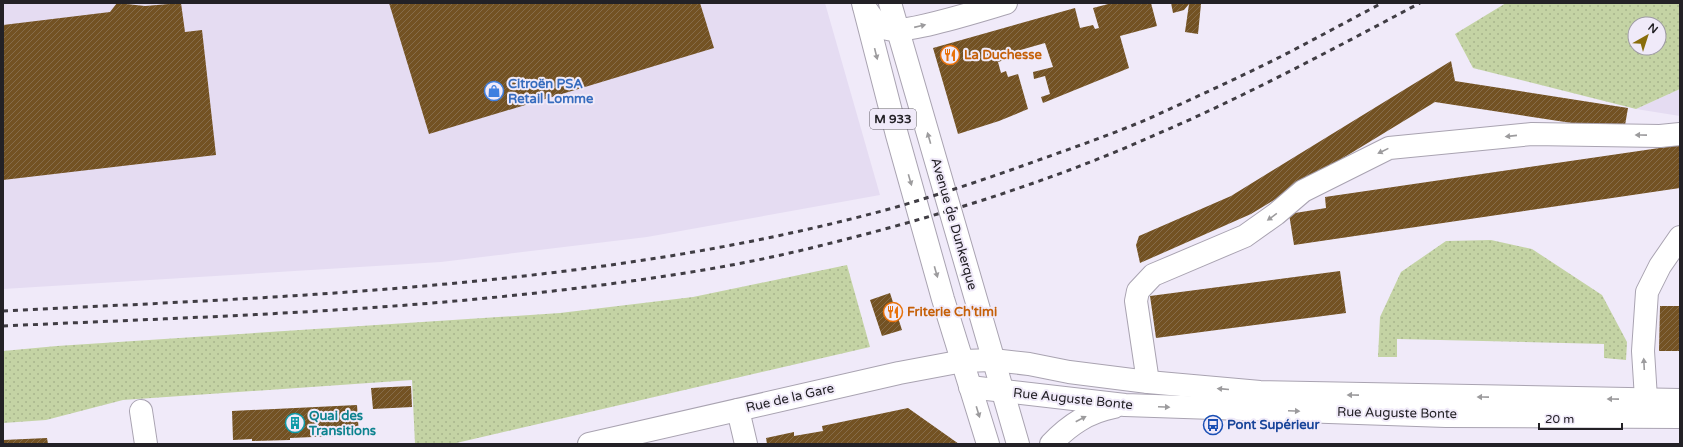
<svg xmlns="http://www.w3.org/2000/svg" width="1683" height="447" font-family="'Varela Round',sans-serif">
<defs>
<pattern id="grass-dots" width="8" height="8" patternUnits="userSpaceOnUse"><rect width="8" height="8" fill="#c4d3a4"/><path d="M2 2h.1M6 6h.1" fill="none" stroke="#a8b58d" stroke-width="1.8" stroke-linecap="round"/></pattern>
<pattern id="building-hatch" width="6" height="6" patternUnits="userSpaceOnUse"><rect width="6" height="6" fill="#735223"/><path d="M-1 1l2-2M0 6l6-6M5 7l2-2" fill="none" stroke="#866c4a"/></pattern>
</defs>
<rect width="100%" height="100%" fill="#f0eaf9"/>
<!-- built -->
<g fill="#e5dcf2">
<polygon points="3,3 825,3 880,195 647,237 441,262 3,289"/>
<polygon points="1680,89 1680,116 1636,109"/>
</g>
<!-- grass -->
<g fill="url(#grass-dots)" fill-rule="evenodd">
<path d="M1506 3H1680V89L1636 109 1473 68 1455 34ZM1635 24H1659V48H1635Z"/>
<polygon points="1491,240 1532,249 1602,295 1627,342 1626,360 1604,358 1604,344 1397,339 1397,357 1378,357 1380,317 1401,272 1446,241"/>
<polygon points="847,265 870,347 452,444 415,444 412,380 123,400 46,420 3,423 3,351 57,346 560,313 693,297"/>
</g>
<!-- building -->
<g fill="url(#building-hatch)">
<polygon points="117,3 145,6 181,3 185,32 202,30 216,155 3,180 3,25 110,12"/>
<polygon points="389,3 700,3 714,48 429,134"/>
<polygon points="1112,3 1151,3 1157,26 1120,36 1129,68 1043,103 1041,97 1050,94 1045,76 1034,79 1033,72 1053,67 1045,43 1013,52 1014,57 998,62 1001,73 1006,71 1008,77 1018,74 1028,109 999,121 958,134 933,48 1075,8 1080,28 1093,25 1095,29 1099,28 1093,8"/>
<polygon points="1171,3 1201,4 1198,34 1185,32 1189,4 1184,10 1173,13"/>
<polygon points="1451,61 1455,81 1628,108 1624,131 1435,102 1251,214 1140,263 1136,245 1139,236 1231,196"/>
<polygon points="1680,145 1680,188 1294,245 1289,214 1326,208 1325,197"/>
<polygon points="1340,271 1346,313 1156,338 1150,296"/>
<polygon points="890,293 902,330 882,336 870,300"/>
<polygon points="1660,306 1680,306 1680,351 1659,351"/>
<polygon points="411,386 412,407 373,409 371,388"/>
<polygon points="357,405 359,435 290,438 290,440 252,441 252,439 233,440 232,411"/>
<polygon points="908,408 959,444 767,444 766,438 794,432 794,436 823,431 822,426"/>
<polygon points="47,438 48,444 3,444 3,440"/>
</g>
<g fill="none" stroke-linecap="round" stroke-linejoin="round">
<defs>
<g id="minor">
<path d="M864 6C870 15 876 25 887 29 904 35 985 9 1006 3"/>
<polyline points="1148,382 1136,301 1138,291 1153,275 1245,236 1276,214 1303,191 1389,148 1532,134 1660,136 1680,134"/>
<polyline points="970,387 1125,405 1446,416 1680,417"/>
<polyline points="738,410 746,444"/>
<polyline points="141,411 146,444"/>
<polyline points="1647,414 1643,351 1647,292 1660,266 1680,237"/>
<polyline points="589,444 899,373 963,361 993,360 1029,364 1069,372 1148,382 1260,392 1680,400"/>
<path d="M1051 444C1069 425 1088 412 1114 407"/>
</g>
<g id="major">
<polyline points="863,3 897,135 943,299 988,444"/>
<polyline points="890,3 1018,444"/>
</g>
</defs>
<!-- minor casing -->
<use href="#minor" stroke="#a9a3b1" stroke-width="24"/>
<!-- major casing -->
<use href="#major" stroke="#a9a3b1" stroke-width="24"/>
<!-- minor -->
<use href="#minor" stroke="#fff" stroke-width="22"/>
<!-- major -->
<use href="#major" stroke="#fff" stroke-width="22"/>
<!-- rail -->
<g stroke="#403d44" stroke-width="3" stroke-dasharray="5 5" stroke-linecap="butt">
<path d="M3 311C301 296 604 287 893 208 941 194 989 178 1036 161 1075 147 1113 134 1150 118 1194 98 1238 78 1280 57 1315 39 1348 21 1382 3"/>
<path d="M3 326C195 317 388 312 578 288 659 278 740 266 819 246 933 218 1047 183 1155 135 1246 96 1333 49 1420 3"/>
</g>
</g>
<!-- one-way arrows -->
<defs><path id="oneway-solid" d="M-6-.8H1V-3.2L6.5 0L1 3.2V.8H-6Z"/></defs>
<g fill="#9c9b9d">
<use href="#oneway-solid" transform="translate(920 26) rotate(-13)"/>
<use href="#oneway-solid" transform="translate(876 54) rotate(76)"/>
<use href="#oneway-solid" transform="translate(1641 135) rotate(-179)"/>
<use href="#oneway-solid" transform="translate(1511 136) rotate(174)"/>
<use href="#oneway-solid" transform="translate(929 138) rotate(-106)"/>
<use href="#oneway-solid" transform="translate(1383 151) rotate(154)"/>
<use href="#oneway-solid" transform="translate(910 180) rotate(74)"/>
<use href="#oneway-solid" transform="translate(1272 217) rotate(144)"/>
<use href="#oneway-solid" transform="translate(936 272) rotate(74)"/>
<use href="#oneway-solid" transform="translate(1644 364) rotate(-93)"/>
<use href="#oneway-solid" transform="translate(1223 389) rotate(-175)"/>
<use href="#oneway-solid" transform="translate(1353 395) rotate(-179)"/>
<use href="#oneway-solid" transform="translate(1483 397) rotate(-179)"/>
<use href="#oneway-solid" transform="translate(1613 399) rotate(-179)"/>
<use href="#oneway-solid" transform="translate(1164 407) rotate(2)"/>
<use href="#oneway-solid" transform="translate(1294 411) rotate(2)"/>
<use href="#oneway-solid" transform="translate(978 412) rotate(73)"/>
<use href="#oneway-solid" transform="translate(1081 419) rotate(-28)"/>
</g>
<!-- icons -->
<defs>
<symbol id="restaurant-ring" viewBox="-11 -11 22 22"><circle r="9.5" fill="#f0eaf9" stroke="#e8710a" stroke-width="1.5"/><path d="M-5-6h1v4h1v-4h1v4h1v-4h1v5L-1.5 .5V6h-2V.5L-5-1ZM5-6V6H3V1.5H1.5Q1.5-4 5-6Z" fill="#e8710a"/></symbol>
<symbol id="shop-ring" viewBox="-11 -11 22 22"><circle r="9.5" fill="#f0eaf9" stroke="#3f7fe0" stroke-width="1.5"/><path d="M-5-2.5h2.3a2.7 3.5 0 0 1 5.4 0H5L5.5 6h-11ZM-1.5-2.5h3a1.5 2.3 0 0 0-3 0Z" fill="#3f7fe0"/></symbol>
<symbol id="building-ring" viewBox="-11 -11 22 22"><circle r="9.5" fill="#f0eaf9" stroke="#0f9aa8" stroke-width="1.5"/><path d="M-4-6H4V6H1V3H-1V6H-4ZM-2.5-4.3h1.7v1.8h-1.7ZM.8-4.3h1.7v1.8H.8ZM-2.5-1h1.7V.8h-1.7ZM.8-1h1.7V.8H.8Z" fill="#0f9aa8"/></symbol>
<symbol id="bus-ring" viewBox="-11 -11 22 22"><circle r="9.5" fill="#f0eaf9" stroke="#1a4fb4" stroke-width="1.5"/><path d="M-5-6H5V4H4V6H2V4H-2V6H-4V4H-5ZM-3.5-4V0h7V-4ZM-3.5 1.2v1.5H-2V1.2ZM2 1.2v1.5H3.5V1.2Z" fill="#1a4fb4"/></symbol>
</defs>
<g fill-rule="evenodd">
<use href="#restaurant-ring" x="939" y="44" width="22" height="22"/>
<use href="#shop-ring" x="483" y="80" width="22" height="22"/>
<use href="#restaurant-ring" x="882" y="301" width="22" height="22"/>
<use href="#building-ring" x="284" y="412" width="22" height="22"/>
<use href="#bus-ring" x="1202" y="414" width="22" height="22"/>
</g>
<g text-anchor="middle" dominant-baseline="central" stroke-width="4" stroke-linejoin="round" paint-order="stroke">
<!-- shield labels -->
<rect fill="#f0eaf9" stroke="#605d65" stroke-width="1" x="870" y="109" width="46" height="20" rx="3"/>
<g font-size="12" font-weight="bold" fill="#232126">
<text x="893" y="119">M 933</text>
</g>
<!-- food labels -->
<g font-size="13" font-weight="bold" fill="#c56008" stroke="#f0eaf9" text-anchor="start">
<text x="964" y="55">La Duchesse</text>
<text x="907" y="312">Friterie Ch'timi</text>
</g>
<!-- shop labels -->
<g font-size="13" font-weight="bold" fill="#366cbe" stroke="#f0eaf9" text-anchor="start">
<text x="508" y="84">Citroën PSA<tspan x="508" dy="15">Retail Lomme</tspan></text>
</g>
<!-- street labels -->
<g font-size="13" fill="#232126" stroke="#f0eaf9">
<text transform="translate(954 224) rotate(74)">Avenue de Dunkerque</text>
<text transform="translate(790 398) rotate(-13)">Rue de la Gare</text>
<text transform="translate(1073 399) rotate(6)">Rue Auguste Bonte</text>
<text transform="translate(1397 413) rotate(1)">Rue Auguste Bonte</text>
</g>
<!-- culture labels -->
<g font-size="13" font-weight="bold" fill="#0d838f" stroke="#f0eaf9" text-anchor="start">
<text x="309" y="416">Quai des<tspan x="309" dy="15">Transitions</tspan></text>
</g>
<!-- transit labels -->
<g font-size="13" font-weight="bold" fill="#164399" stroke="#f0eaf9" text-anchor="start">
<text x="1227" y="425">Pont Supérieur</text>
</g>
</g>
<!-- border -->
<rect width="1683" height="447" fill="none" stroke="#232126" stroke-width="8"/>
<!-- north arrow -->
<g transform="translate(1647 36) rotate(39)"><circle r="19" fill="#f0eaf9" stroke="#9e9aa5"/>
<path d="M0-3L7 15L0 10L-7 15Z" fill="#896d0c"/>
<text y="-6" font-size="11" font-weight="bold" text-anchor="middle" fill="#232126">N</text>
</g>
<!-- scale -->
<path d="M1539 423v6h83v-6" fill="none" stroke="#232126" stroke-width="2"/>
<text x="1545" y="423" font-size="12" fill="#232126" stroke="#f0eaf9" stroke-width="3" paint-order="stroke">20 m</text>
</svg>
